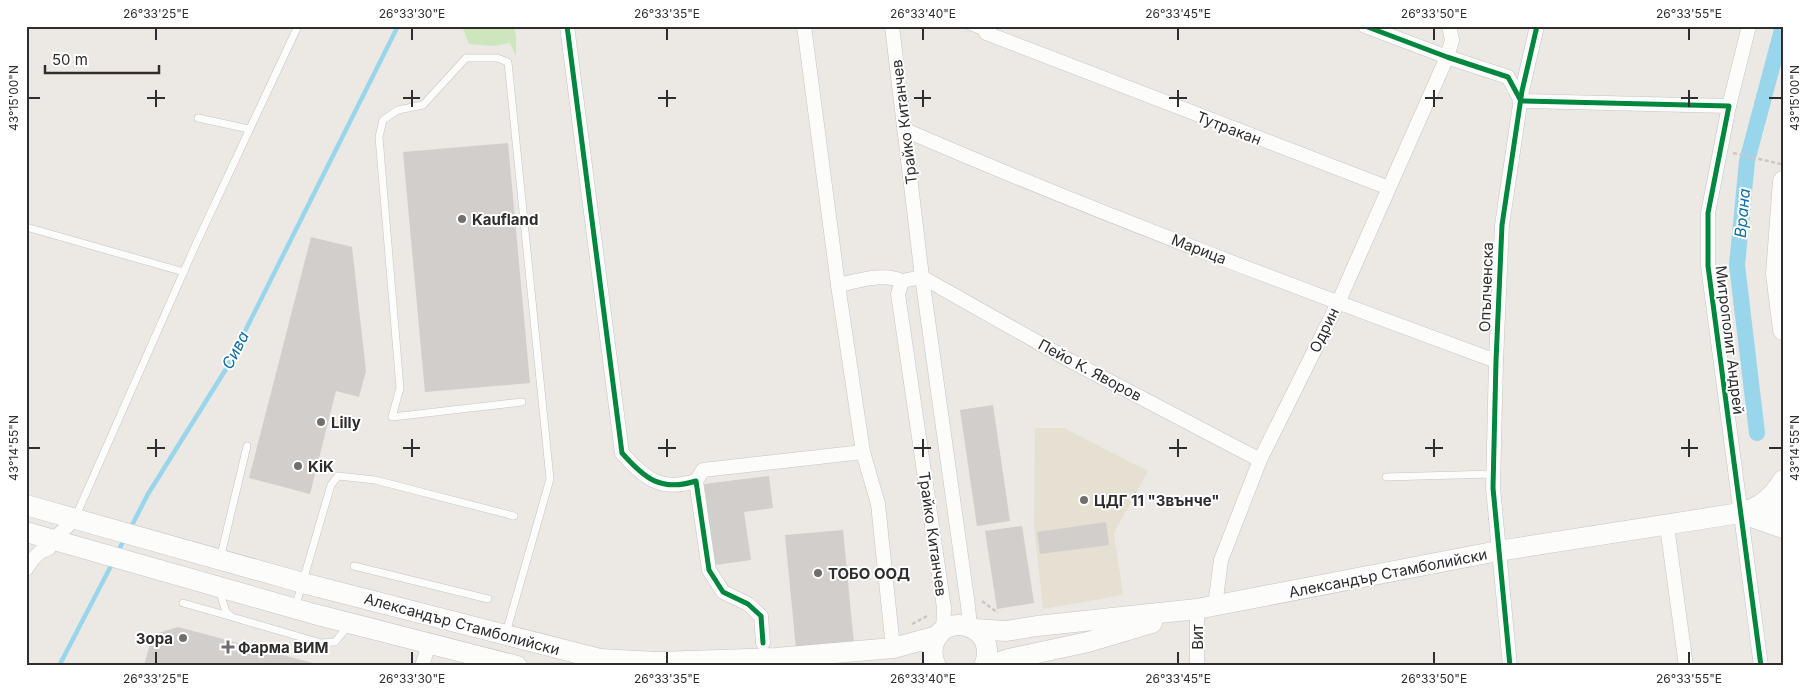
<svg xmlns="http://www.w3.org/2000/svg" width="1809" height="692" font-family="Inter,sans-serif">
<rect width="100%" height="100%" fill="#ece8e4"/>
<!-- education -->
<polygon fill="#e6e0d3" points="1035,428 1064,428 1148,471 1114,533 1123,595 1043,609 1034,528"/>
<!-- green -->
<polygon fill="#cee6be" points="464,26 514,26 516,36 516,56 510,43 494,46 469,44 463,29"/>
<g fill="none" stroke-linecap="round" stroke-linejoin="round">
<!-- stream -->
<g stroke="#99d6ec" stroke-width="4.5">
<polyline points="130,529 148,494 226,369 398,26"/>
<polyline points="117,553 125,538"/>
<polyline points="59,666 113,562"/>
</g>
<!-- canal -->
<polyline stroke="#99d6ec" stroke-width="16" points="1757,433 1737,265 1747,161 1783,26"/>
</g>
<!-- building -->
<g fill="#d1cecb">
<polygon points="508,143 530,383 425,392 403,152"/>
<polygon points="311,237 352,247 366,371 359,397 336,391 310,494 249,478"/>
<polygon points="993,405 1010,521 977,526 960,410"/>
<polygon points="769,476 773,508 744,512 751,560 715,565 704,484"/>
<polygon points="1106,522 1109,545 1040,554 1037,532"/>
<polygon points="1022,526 1034,603 997,609 985,531"/>
<polygon points="843,530 854,644 796,649 785,535"/>
<polygon points="178,627 320,665 320,666 144,666 152,635"/>
</g>
<g fill="none" stroke-linecap="round" stroke-linejoin="round">
<defs>
<g id="lane">
<polyline points="969,26 986,33"/>
<polyline points="198,118 249,129"/>
<polyline points="26,227 184,272"/>
<polyline points="1386,477 1493,474"/>
<polyline points="75,518 196,244 298,26"/>
<polyline points="220,559 247,446"/>
<polyline points="354,566 488,599"/>
<polyline points="219,589 226,612 232,617 321,643 335,642 348,626"/>
<polyline points="183,603 229,616"/>
<polyline points="295,608 331,485 338,476 375,480 514,516"/>
<polyline points="506,633 550,479 508,62 497,58 466,58 423,105 398,110 383,120 379,137 400,388 392,417 522,402"/>
</g>
<g id="street">
<path d="M567 26 622 453C645 479 661 492 696 481L709 570 723 592 748 604 761 616 763 643"/>
<polyline points="804,26 838,285 863,452 878,504 893,648"/>
<polyline points="892,26 922,277 968,606 970,627"/>
<polyline points="1365,26 1447,57 1508,77 1521,101 1729,106 1708,213 1708,266 1761,666"/>
<polyline points="986,33 1389,188"/>
<polyline points="1729,106 1749,26"/>
<path d="M905 130C1099 214 1298 288 1496 361"/>
<polyline points="922,277 1069,360 1260,460"/>
<polyline points="922,277 902,281 898,294 944,608 943,630"/>
<path d="M838 285C858 281 883 272 902 281"/>
<polyline points="696,481 703,470 863,452"/>
<polyline points="1667,526 1686,666"/>
<polyline points="26,569 32,560 40,552 49,548 54,539 75,519"/>
<polyline points="1215,606 1221,560 1260,460 1338,303 1447,57 1452,40 1449,26"/>
<polyline points="1197,609 1197,666"/>
<polyline points="422,666 429,644"/>
<polyline points="1510,666 1493,488 1496,361 1502,225 1522,91 1537,26"/>
</g>
<g id="secondary">
<polyline points="1783,181 1776,274 1783,330"/>
<polyline points="26,505 303,583 600,659 657,662 776,658 893,648 938,636"/>
<path d="M1749 510C1764 505 1775 493 1783 480"/>
<polyline points="1746,515 1783,528"/>
<polyline points="26,532 314,614 517,666"/>
<polyline points="975,629 1006,631 1037,626 1197,609 1498,551 1740,513 1783,509"/>
<path d="M936 666C933 660 932 653 933 647 941 608 1001 625 984 666"/>
<polyline points="987,666 1009,659 1088,642 1152,623"/>
</g>
</defs>
<!-- lane casing -->
<use href="#lane" stroke="#c5c4c5" stroke-width="8"/>
<!-- street casing -->
<use href="#street" stroke="#c5c4c5" stroke-width="15"/>
<!-- secondary casing -->
<use href="#secondary" stroke="#c5c4c5" stroke-width="21"/>
<!-- path -->
<g stroke="#c9c9c8" stroke-width="2.5" stroke-dasharray="4 2.5" stroke-linecap="butt">
<polyline points="1733,153 1781,164"/>
<polyline points="982,601 998,613"/>
<polyline points="912,624 929,615"/>
</g>
<!-- lane -->
<use href="#lane" stroke="#fcfcfb" stroke-width="7"/>
<!-- street -->
<use href="#street" stroke="#fcfcfb" stroke-width="14"/>
<!-- secondary -->
<use href="#secondary" stroke="#fcfcfb" stroke-width="20"/>
<defs>
<g id="cycleway">
<path d="M567 26 622 453C645 479 661 492 696 481L709 570 723 592 748 604 761 616 763 643"/>
<polyline points="1365,26 1447,57 1508,77 1521,101 1729,106 1708,213 1708,266 1761,666"/>
<polyline points="1510,666 1493,488 1496,361 1502,225 1522,91 1537,26"/>
</g>
</defs>
<!-- cycleway casing -->
<use href="#cycleway" stroke="#fff" stroke-width="8"/>
<!-- cycleway -->
<use href="#cycleway" stroke="#00873e" stroke-width="5"/>
</g>
<!-- ticks -->
<path fill="none" stroke="#2e2e2e" stroke-width="2" d="M156 28V40M412 28V40M667 28V40M923 28V40M1178 28V40M1434 28V40M1689 28V40M156 90V107M412 90V107M667 90V107M923 90V107M1178 90V107M1434 90V107M1689 90V107M28 98H40M147 98H165M403 98H420M658 98H676M914 98H931M1169 98H1187M1425 98H1443M1681 98H1698M1769 98H1782M156 439V457M412 439V457M667 439V457M923 439V457M1178 439V457M1434 439V457M1689 439V457M28 448H40M147 448H165M403 448H420M658 448H676M914 448H931M1169 448H1187M1425 448H1443M1681 448H1698M1769 448H1782M156 652V664M412 652V664M667 652V664M923 652V664M1178 652V664M1434 652V664M1689 652V664"/>
<!-- markers -->
<g fill="#706f6e" stroke="#fff" stroke-width="2">
<circle cx="462" cy="219" r="5"/>
<circle cx="321" cy="422" r="5"/>
<circle cx="298" cy="466" r="5"/>
<circle cx="1084" cy="500" r="5"/>
<circle cx="818" cy="573" r="5"/>
<circle cx="183" cy="638" r="5"/>
<path d="M225.5 639.5h5v5h5v5h-5v5h-5v-5h-5v-5h5z"/>
</g>
<g text-anchor="middle" dominant-baseline="central" stroke-width="4" stroke-linejoin="round" paint-order="stroke">
<!-- street labels -->
<g font-size="15" fill="#2e2e2e" stroke="#fff">
<text transform="translate(904 122) rotate(-97)">Трайко Китанчев</text>
<text transform="translate(1229 128) rotate(21)">Тутракан</text>
<text transform="translate(1199 249) rotate(21)">Марица</text>
<text transform="translate(1486 287) rotate(-88)">Опълченска</text>
<text transform="translate(1324 330) rotate(-64)">Одрин</text>
<text transform="translate(1730 340) rotate(83)">Митрополит Андрей</text>
<text transform="translate(1090 370) rotate(28)">Пейо К. Яворов</text>
<text transform="translate(933 534) rotate(82)">Трайко Китанчев</text>
<text transform="translate(1388 573) rotate(-11)">Александър Стамболийски</text>
<text transform="translate(462 624) rotate(15)">Александър Стамболийски</text>
<text transform="translate(1197 637) rotate(-90)">Вит</text>
</g>
<!-- poi labels -->
<g font-size="15" font-weight="bold" fill="#2e2e2e" stroke="#fff" text-anchor="start">
<text x="472" y="219">Kaufland</text>
<text x="331" y="422">Lilly</text>
<text x="308" y="466">KiK</text>
<text x="1094" y="500">ЦДГ 11 "Звънче"</text>
<text x="828" y="573">ТОБО ООД</text>
<text x="173" y="638" text-anchor="end">Зора</text>
<text x="238" y="647">Фарма ВИМ</text>
</g>
<!-- water labels -->
<g font-size="16" font-style="italic" fill="#0d6fa3" stroke="#fff">
<text transform="translate(1742 213) rotate(-85)">Врана</text>
<text transform="translate(235 350) rotate(-63)">Сива</text>
</g>
</g>
<!-- border -->
<rect width="1809" height="692" fill="none" stroke="#ffffff" stroke-width="55"/>
<!-- scale -->
<path d="M45 65v8h114v-8" fill="none" stroke="#2e2e2e" stroke-width="2.5"/>
<text x="52" y="65" font-size="15" fill="#2e2e2e" stroke="#ffffff" stroke-width="4" paint-order="stroke">50 m</text>
<rect x="28" y="28" width="1754" height="636" fill="none" stroke="#2e2e2e" stroke-width="2"/>
<g font-size="12" text-anchor="middle" fill="#2e2e2e">
<text x="156" y="18">26°33'25"E</text>
<text x="412" y="18">26°33'30"E</text>
<text x="667" y="18">26°33'35"E</text>
<text x="923" y="18">26°33'40"E</text>
<text x="1178" y="18">26°33'45"E</text>
<text x="1434" y="18">26°33'50"E</text>
<text x="1689" y="18">26°33'55"E</text>
<text transform="translate(14 98) rotate(-90)" y="4">43°15'00"N</text>
<text transform="translate(1795 98) rotate(-90)" y="4">43°15'00"N</text>
<text transform="translate(14 448) rotate(-90)" y="4">43°14'55"N</text>
<text transform="translate(1795 448) rotate(-90)" y="4">43°14'55"N</text>
<text x="156" y="683">26°33'25"E</text>
<text x="412" y="683">26°33'30"E</text>
<text x="667" y="683">26°33'35"E</text>
<text x="923" y="683">26°33'40"E</text>
<text x="1178" y="683">26°33'45"E</text>
<text x="1434" y="683">26°33'50"E</text>
<text x="1689" y="683">26°33'55"E</text>
</g>
</svg>
